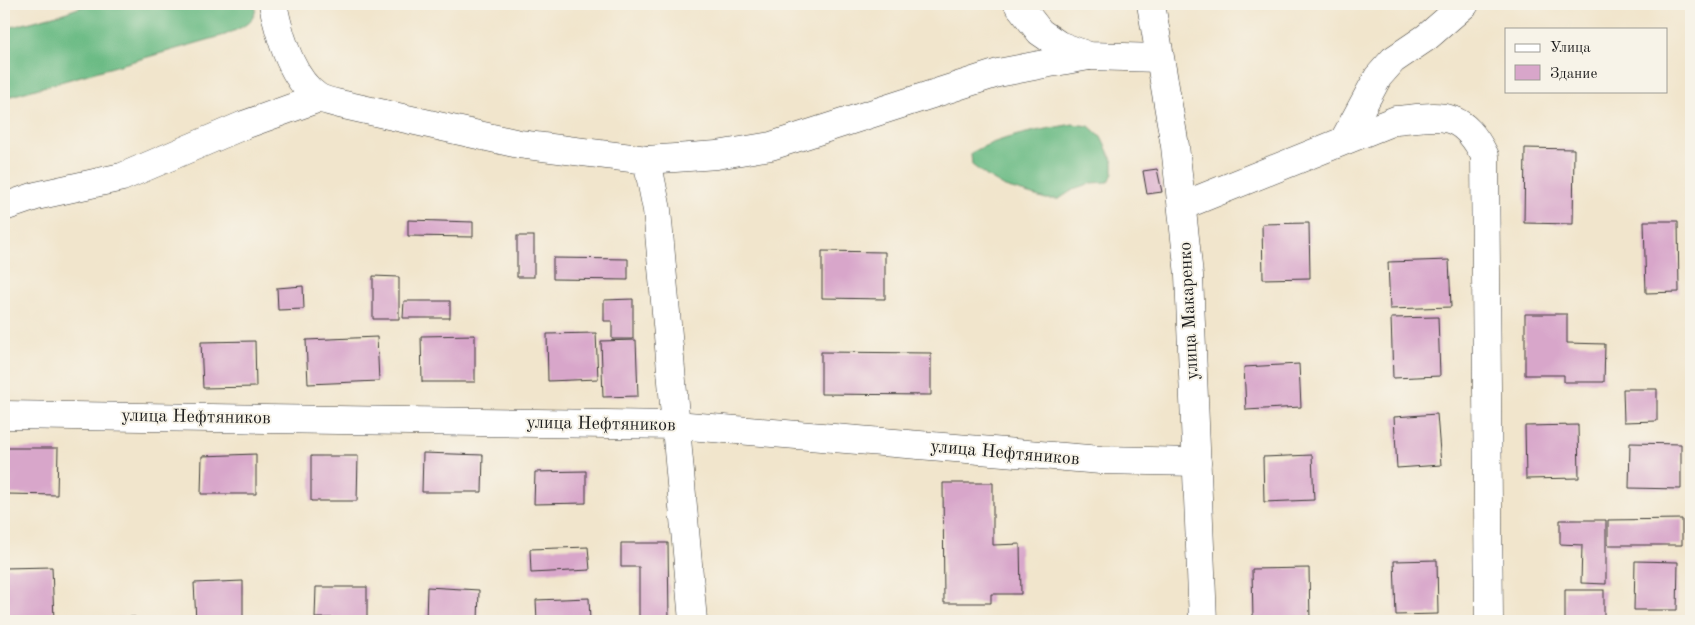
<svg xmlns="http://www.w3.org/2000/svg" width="1695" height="625" font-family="'Old Standard TT',serif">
<rect width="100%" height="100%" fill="#f7f3e8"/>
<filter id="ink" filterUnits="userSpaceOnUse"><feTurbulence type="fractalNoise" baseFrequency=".02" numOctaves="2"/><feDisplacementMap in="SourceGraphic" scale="10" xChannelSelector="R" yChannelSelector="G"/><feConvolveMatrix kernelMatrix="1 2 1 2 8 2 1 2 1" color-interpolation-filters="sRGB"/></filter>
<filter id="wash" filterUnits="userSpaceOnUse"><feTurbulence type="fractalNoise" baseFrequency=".0096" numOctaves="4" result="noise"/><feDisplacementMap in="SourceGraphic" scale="20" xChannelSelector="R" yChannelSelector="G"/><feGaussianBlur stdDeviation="1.12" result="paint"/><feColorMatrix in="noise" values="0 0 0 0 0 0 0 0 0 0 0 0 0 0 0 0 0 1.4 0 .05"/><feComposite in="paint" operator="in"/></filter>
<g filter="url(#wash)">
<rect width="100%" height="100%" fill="#f1e5cc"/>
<!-- forest -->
<g fill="#6cbb85" stroke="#446c50">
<path d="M90 4H256C257 23 240 28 225 35L4 98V29L61 14Z"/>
<path d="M1073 124 1089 126 1101 137 1113 162V173L1109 182 1091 183 1076 188 1059 199H1046L1005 187 988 177 972 165 971 153C1000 136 1040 130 1073 124Z"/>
</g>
<g id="blocks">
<!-- building -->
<g fill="#d8a6ca">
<polygon points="1525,148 1574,149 1573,224 1524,223"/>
<polygon points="1157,169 1162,192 1147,194 1143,171"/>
<polygon points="408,220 473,222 473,237 408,236"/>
<polygon points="1644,221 1678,221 1679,292 1646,293"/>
<polygon points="1309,223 1310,278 1263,279 1262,224"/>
<rect x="517" y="236" width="17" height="41"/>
<polygon points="822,251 885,252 885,299 822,298"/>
<polygon points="553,258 628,259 628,280 553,279"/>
<polygon points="1449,260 1451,307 1390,309 1388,262"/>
<polygon points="373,276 399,277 399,319 373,319"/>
<polygon points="303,286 304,309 278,310 277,288"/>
<polygon points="633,299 633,339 612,339 612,321 604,321 604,300"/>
<polygon points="404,301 450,301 450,318 403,318"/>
<polygon points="1525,314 1567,314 1567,343 1605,344 1604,382 1564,382 1564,375 1525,375"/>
<polygon points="1438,317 1440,376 1393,378 1391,318"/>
<polygon points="596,333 598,379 548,381 547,334"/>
<polygon points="475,335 475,382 422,382 421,336"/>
<polygon points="377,337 379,381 308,384 306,340"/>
<polygon points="636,340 638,396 603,397 601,341"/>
<polygon points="255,341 256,387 203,388 201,342"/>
<polygon points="821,352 931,353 931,395 821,394"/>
<polygon points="1299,364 1301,407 1246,410 1244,367"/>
<polygon points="1623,389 1657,389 1657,421 1624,422"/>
<polygon points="1437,414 1441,465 1397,468 1394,417"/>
<polygon points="1578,425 1579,478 1526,479 1525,426"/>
<polygon points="1630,443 1681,444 1681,489 1629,488"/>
<polygon points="7,448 58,448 57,495 7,494"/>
<polygon points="423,453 483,455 482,492 422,492"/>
<polygon points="256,454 256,494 201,494 202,456"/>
<polygon points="1312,455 1314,500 1264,502 1263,457"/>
<polygon points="311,456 358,456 357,501 311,501"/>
<polygon points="586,471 586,503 534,504 535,472"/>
<polygon points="943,483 993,483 993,545 1020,544 1021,594 991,594 991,603 944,603"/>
<polygon points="1682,519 1682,545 1608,545 1608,520"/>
<polygon points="1560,520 1606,520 1606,584 1581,583 1582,545 1560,544"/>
<polygon points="621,543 668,543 669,621 639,621 639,567 621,567"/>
<polygon points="588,547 590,570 531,573 530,549"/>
<polygon points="1437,560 1438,614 1396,615 1394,561"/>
<polygon points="1635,561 1678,562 1677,610 1634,610"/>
<polygon points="52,567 54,621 4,621 4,568"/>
<polygon points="1309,568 1310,621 1253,621 1252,569"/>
<polygon points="243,581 243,619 196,621 194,583"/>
<polygon points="316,587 367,587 367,618 315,618"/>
<polygon points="427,587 479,590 478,621 426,621"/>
<rect x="1565" y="590" width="39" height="31"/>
<polygon points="589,598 590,621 537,621 536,600"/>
<polygon points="135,617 135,621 107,621 107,618"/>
</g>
</g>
</g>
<g filter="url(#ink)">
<use href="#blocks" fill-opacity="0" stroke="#3c3a36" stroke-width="1"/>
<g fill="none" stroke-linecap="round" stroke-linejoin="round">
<defs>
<g id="minor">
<path d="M273 4C279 34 291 79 318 97 325 101 337 103 344 105L519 144 647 160 657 210 693 621"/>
<polyline points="1018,4 1040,32 1059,45 1089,56 1159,58"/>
<polyline points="1151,4 1175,146 1189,275 1203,621"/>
<polyline points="1344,140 1378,77 1393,60 1427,37 1465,4"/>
<polyline points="647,160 717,155 771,146 998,73 1044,64 1089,56"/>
<path d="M1182 206 1396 120C1442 116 1461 109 1485 156L1489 621"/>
<polyline points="4,207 36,196 122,177 244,125 319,98"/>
<polyline points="4,415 676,425 1101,460 1197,462"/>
</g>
</defs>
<!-- minor casing -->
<use href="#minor" stroke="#3c3a36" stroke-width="29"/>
<!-- minor -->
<use href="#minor" stroke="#fff" stroke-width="28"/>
</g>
</g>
<g text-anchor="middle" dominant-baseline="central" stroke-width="4" stroke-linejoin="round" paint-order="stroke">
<!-- street labels -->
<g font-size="18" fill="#1c1c1c" stroke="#f7f3e8">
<text transform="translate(1189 311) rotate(-93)">улица Макаренко</text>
<text transform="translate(196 417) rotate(1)">улица Нефтяников</text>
<text transform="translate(601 424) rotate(1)">улица Нефтяников</text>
<text transform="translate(1005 453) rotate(5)">улица Нефтяников</text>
</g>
</g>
<!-- margin -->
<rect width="1695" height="625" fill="none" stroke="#f7f3e8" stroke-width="20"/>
<!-- legend -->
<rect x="1505" y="28" width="162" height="65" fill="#f7f3e8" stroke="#9f9d96"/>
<rect x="1515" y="44" width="25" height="8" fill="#ffffff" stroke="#9f9d96"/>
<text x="1550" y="52" font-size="15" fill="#1c1c1c">Улица</text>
<rect x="1515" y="65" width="25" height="15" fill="#d8a6ca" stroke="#9f9d96"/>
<text x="1550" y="78" font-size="15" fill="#1c1c1c">Здание</text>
</svg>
